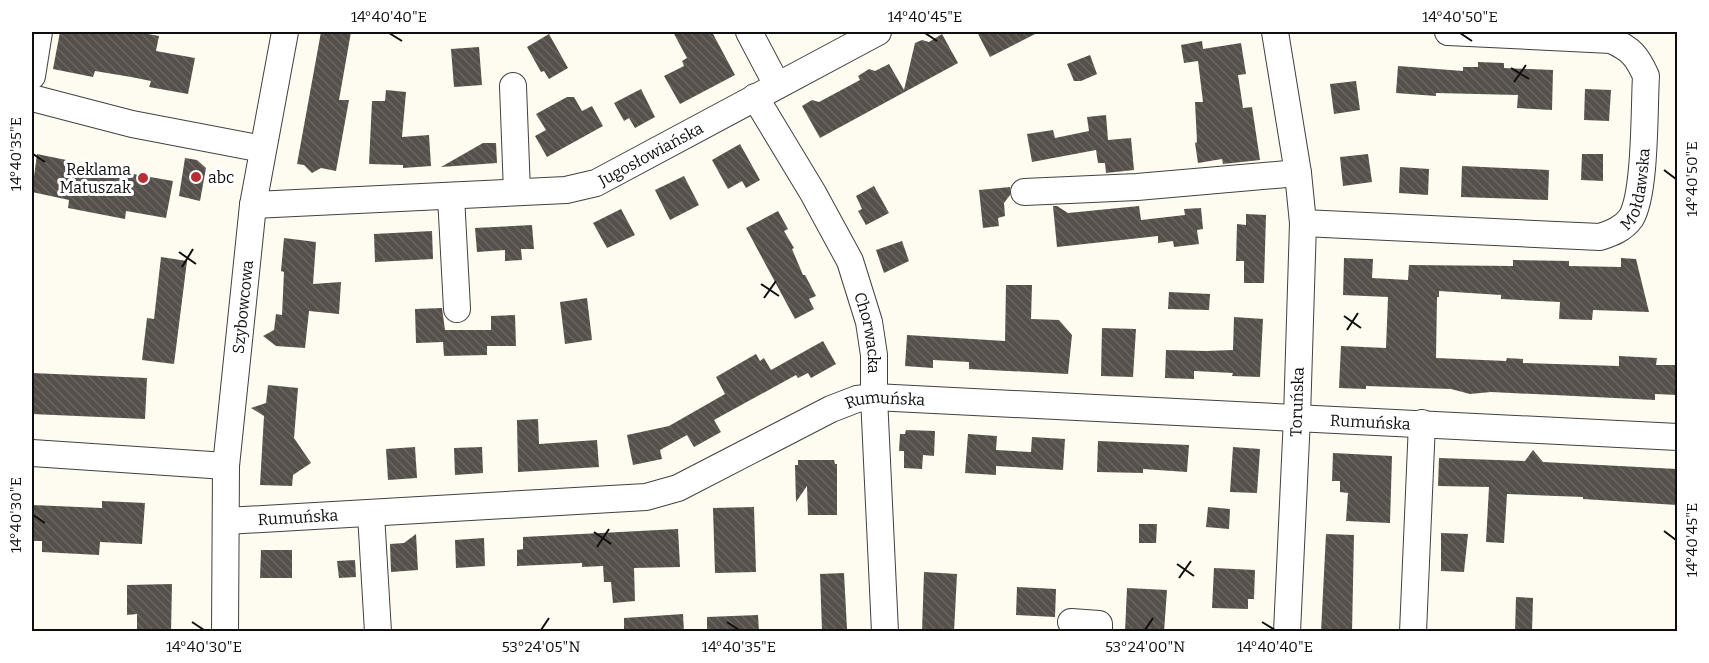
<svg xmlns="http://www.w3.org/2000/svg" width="1709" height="663" font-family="Bitter,serif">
<defs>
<pattern id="building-back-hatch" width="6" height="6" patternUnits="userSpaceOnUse" patternTransform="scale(1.5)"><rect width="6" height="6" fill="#56504b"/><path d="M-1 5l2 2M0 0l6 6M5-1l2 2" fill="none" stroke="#696561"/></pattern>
</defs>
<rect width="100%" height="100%" fill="#fefbf1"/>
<!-- building -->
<g fill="url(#building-back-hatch)">
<polygon points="60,32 137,32 159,36 156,51 195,58 188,94 149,87 151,81 131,77 95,71 93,77 53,69"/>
<polygon points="321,32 351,32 339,100 349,100 336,171 321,168 312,173 304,165 297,164"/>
<polygon points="673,32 712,32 735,75 680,104 664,76 684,66 682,61 687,58"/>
<polygon points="977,32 1039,32 990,57"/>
<polygon points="549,34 568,68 549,79 544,71 541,72 527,47"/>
<polygon points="942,34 958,63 820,138 802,106 812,100 819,102 860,80 858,76 869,69 875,71 889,64 904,90 915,43 922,40 929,42"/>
<polygon points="1202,41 1203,49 1241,43 1246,74 1238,75 1243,108 1252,107 1260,160 1223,164 1222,159 1198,163 1195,143 1197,142 1195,102 1203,102 1198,61 1184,63 1181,45"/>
<polygon points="479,47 482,85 454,87 451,49"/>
<polygon points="1090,55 1097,74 1081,81 1074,81 1067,64"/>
<polygon points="1478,62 1504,63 1504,68 1553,70 1552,110 1517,108 1518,95 1436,93 1436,96 1396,93 1398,66 1463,71 1463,67 1478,67"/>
<polygon points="1356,81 1360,110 1334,114 1330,84"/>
<polygon points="641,89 655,117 635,128 629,118 624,121 614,103"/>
<polygon points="1585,89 1611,90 1609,121 1584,120"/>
<polygon points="386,90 406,92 402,137 429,135 431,166 403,168 403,165 369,164 372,101 385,101"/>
<polygon points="567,97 574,97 582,111 592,106 603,126 547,157 535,136 546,130 536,114"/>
<polygon points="1106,115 1108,140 1131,138 1134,170 1106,173 1105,163 1098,163 1096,150 1032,162 1027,134 1053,130 1055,138 1089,131 1087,117"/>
<polygon points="483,143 496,143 497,163 441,167"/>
<polygon points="740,144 760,180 746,188 742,181 728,189 712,160"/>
<polygon points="37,154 76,162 75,166 133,177 133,174 173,181 166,218 126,211 125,219 68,208 69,200 32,192"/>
<polygon points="1368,154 1372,182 1343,186 1340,157"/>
<polygon points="1582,154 1603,154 1603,181 1581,180"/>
<polygon points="185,158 197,160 206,168 200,201 179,196"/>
<polygon points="1462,166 1549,170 1548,200 1461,197"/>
<polygon points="1400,167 1429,169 1428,195 1399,193"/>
<polygon points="684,176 699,205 670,220 655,190"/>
<polygon points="874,186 889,213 866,225 858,211 862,209 856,196"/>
<polygon points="1010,187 1010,195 1004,203 1005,216 998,218 999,226 983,228 979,190"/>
<polygon points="1053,206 1057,206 1068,213 1139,206 1141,220 1185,215 1184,209 1201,208 1203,229 1197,230 1199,244 1174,247 1173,241 1158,243 1158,236 1057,247"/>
<polygon points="621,209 635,235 607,248 593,223"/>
<polygon points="778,211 788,229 784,231 794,248 792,249 803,275 805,275 816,296 809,299 814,309 795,319 746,228"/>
<polygon points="1246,214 1266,215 1264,283 1244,283 1244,261 1236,261 1237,224 1246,225"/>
<polygon points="532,225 534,249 521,249 522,260 505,261 505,250 477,252 475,228"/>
<polygon points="432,231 433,259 375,262 374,234"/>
<polygon points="284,238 316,242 313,284 341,282 339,314 309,311 305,348 276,346 263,336 274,330 276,314 282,315 284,272 281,271"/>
<polygon points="902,241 909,261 884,273 876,250"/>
<polygon points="161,257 187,261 174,364 142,360 147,318 154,319"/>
<polygon points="1344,258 1373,259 1372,278 1408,280 1409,265 1513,266 1513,260 1569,261 1569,266 1621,267 1621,258 1636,259 1649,312 1593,310 1592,320 1559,319 1560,302 1501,299 1501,295 1439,291 1439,297 1437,297 1436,358 1506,361 1507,358 1523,359 1523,363 1619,366 1619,356 1657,358 1656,365 1677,365 1677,395 1655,394 1655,400 1491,392 1470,394 1451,389 1366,386 1366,389 1339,388 1341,346 1386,348 1388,297 1343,295"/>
<polygon points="1006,285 1032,285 1031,319 1059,320 1072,335 1068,374 969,369 969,362 933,360 933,368 905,366 907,335 1005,341"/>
<polygon points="1169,292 1210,294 1209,310 1168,309"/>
<polygon points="587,298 592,340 565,344 560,302"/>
<polygon points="442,308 445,330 491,330 491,316 515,315 516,346 487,346 487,355 444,356 443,342 416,343 415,309"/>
<polygon points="1234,317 1263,319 1260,377 1232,376 1233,373 1194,371 1194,379 1165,378 1166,350 1206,351 1233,350"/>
<polygon points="1102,328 1136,329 1133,377 1101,376"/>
<polygon points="823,341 836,364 811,378 808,373 798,378 796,375 714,420 721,432 694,447 687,435 660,450 662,459 633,465 627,435 669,426 725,394 716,377 756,354 760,361 764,358 771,370"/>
<polygon points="32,373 147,378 145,419 32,414"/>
<polygon points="268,385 298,388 294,438 311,463 293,475 292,486 260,485 264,416 251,408 266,403"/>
<polygon points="538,419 539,444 597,440 599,467 518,472 517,420"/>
<polygon points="906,430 935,431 934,456 923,455 922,469 904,468 904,451 899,451 900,434 905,434"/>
<polygon points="968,434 997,436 996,450 1031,452 1032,437 1065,439 1063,470 996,466 996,475 965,473"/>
<polygon points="1098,441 1189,445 1187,472 1143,469 1143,473 1097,472"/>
<polygon points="415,447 417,478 388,480 386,449"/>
<polygon points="482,447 483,473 455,475 454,448"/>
<polygon points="1233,447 1260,449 1257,493 1230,492"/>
<polygon points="1533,450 1543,462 1677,469 1677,505 1583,499 1583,497 1507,494 1504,543 1486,542 1489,487 1438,486 1439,458 1525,461"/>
<polygon points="1333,453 1392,456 1390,523 1346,521 1348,493 1340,492 1340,481 1332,481"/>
<polygon points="798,460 834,460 835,464 837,464 837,515 808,515 807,486 796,502 795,465 798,465"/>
<polygon points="102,501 145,503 142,544 100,542 99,555 42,552 42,541 32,541 32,505 102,508"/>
<polygon points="754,507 756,572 715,573 713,508"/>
<polygon points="1208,507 1230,509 1229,529 1206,527"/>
<polygon points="1139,524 1157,524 1156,543 1139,543"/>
<polygon points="678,529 680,567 634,568 635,601 613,603 611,582 604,582 603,566 582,567 582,563 517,566 517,550 523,549 523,537"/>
<polygon points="1441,533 1468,534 1464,572 1441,571"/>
<polygon points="416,534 418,570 391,572 390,544 404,543"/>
<polygon points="1326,534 1354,535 1352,632 1321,632"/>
<polygon points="484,538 485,566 456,568 455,540"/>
<polygon points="261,550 292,550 292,578 260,578"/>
<polygon points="355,560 356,577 339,578 337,561"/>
<polygon points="1214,568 1255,570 1254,599 1248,599 1248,609 1212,608"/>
<polygon points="924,572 957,574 954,632 922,632"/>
<polygon points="844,573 847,629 822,630 820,574"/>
<polygon points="172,584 171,632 137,632 137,614 127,615 127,585"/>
<polygon points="1017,587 1056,589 1055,617 1016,615"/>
<polygon points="1127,588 1167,590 1164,632 1125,632"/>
<polygon points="1516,597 1533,598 1532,632 1515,632"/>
<polygon points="683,614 684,632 624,632 624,618"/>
<polygon points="758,615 759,632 707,632 707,617"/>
</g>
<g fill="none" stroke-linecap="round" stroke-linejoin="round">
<defs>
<g id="minor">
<polyline points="749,32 777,85"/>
<polyline points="1275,32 1298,173 1303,223 1297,417 1287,632"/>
<polyline points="32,76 39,32"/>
<polyline points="513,86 517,192"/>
<path id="s1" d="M755 97 813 193 850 261 869 322 874 355V397L885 632"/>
<polyline points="32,98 132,124 262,149"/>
<polyline points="1024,192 1137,187 1298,173"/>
<polyline points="451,196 457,309"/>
<path id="s2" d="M253 205 566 190 596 183 878 32"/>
<path id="s3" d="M1303 223 1600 237C1612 233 1623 229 1631 218 1646 193 1644 108 1646 76 1637 56 1631 49 1611 40L1448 32"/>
<polyline points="32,453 226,466"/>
<polyline points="371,514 378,632"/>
<path id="s4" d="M226 521 646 497 678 488 831 409 857 399 874 397 1678 437"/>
<polyline points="1071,622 1099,624 1099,632"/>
<path id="s5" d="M225 632 226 466 253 205 285 32"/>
<polyline points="1413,632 1422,423"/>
</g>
</defs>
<!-- minor casing -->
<use href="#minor" stroke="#414141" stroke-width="28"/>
<!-- minor -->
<use href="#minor" stroke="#fff" stroke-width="26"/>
</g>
<!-- ticks -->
<path fill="none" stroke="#0e0e0e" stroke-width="2" d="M389 33 402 41M925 33 937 41M1460 33 1472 41M1511 68 1529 79M1514 82 1526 65M33 154 45 162M1664 170 1676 179M179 252 196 264M182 267 193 249M761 284 779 296M764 298 776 281M1344 316 1361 328M1347 330 1358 313M33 515 45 523M1664 531 1676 540M594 532 611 544M597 547 609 529M1177 564 1194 576M1179 578 1191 561M192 622 204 630M727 622 739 630M1262 622 1275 630M541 630 549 618M1145 630 1153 618"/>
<!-- markers -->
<g fill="#b72e35" stroke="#fff" stroke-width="2">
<circle cx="196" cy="177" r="6"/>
<circle cx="143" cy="178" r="6"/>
</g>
<g text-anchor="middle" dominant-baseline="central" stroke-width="6" stroke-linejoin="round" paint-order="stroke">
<!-- street labels -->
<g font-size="16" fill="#0e0e0e" stroke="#fff">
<text stroke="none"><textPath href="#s2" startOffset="406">Jugosłowiańska</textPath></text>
<text stroke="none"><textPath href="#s3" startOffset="364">Mołdawska</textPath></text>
<text stroke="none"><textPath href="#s5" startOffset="326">Szybowcowa</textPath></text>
<text stroke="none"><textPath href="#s1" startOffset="264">Chorwacka</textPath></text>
<text transform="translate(1297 402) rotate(-88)">Toruńska</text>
<text stroke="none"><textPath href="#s4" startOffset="682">Rumuńska</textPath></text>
<text stroke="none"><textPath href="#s4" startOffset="1168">Rumuńska</textPath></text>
<text stroke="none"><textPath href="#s4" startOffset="72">Rumuńska</textPath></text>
</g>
<!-- poi labels -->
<g font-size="16" fill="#0e0e0e" stroke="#fff" text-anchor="end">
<text x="131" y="169">Reklama<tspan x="131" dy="18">Matuszak</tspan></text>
<text x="208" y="177" text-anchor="start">abc</text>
</g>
</g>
<!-- border -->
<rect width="1709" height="663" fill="none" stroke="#ffffff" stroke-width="66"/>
<rect x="33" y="33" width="1643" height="597" fill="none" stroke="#0e0e0e" stroke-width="2"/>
<g font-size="15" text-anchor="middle" fill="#0e0e0e">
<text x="389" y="22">14°40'40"E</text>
<text x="925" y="22">14°40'45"E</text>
<text x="1460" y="22">14°40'50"E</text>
<text transform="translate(16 154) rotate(-90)" y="5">14°40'35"E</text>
<text transform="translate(1692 179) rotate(-90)" y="5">14°40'50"E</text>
<text transform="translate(16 515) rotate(-90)" y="5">14°40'30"E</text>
<text transform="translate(1692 540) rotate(-90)" y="5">14°40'45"E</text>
<text x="204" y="652">14°40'30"E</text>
<text x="541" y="652">53°24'05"N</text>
<text x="739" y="652">14°40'35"E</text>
<text x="1145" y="652">53°24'00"N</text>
<text x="1275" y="652">14°40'40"E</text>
</g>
</svg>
